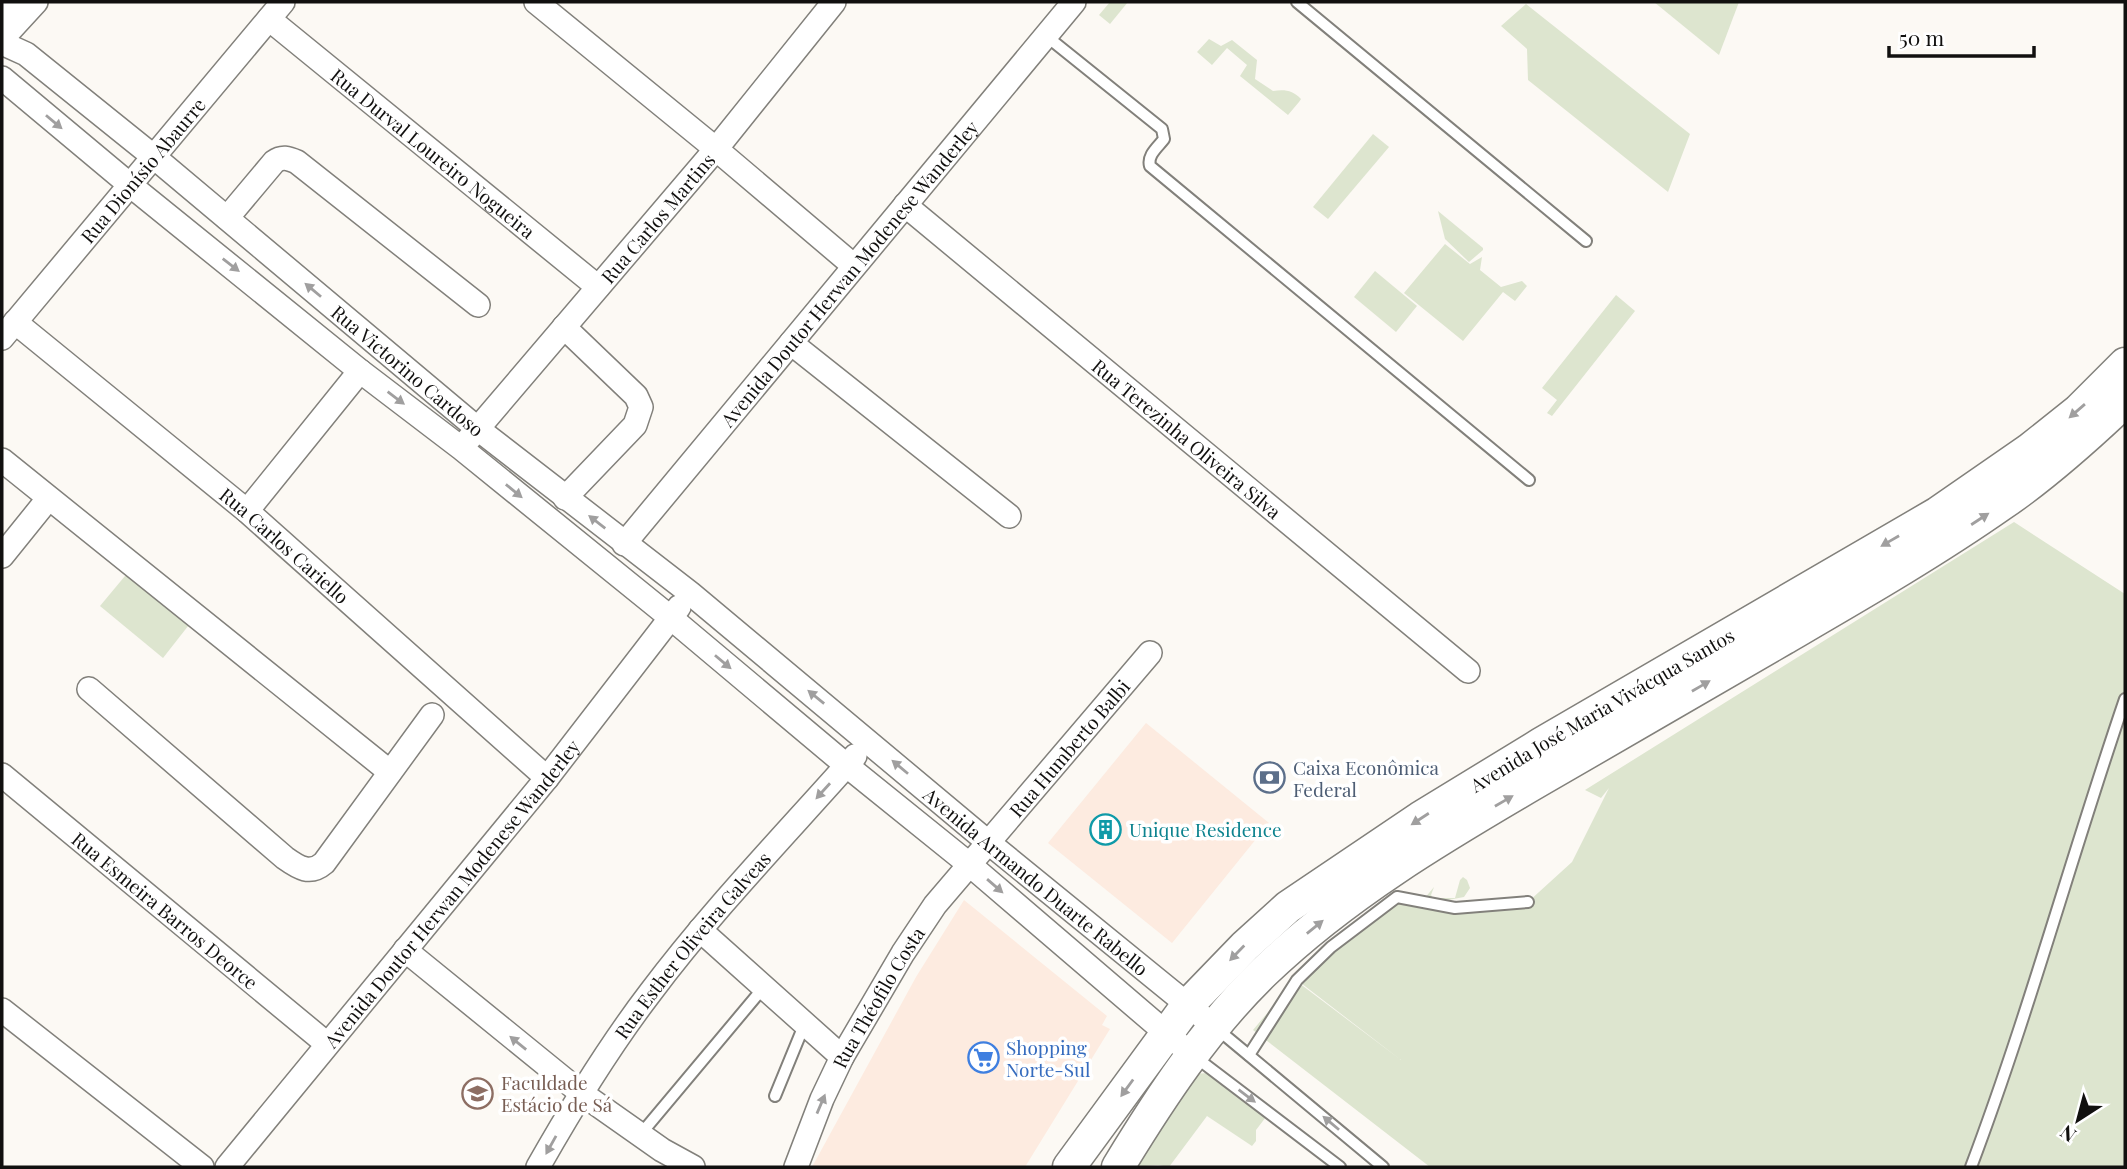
<svg xmlns="http://www.w3.org/2000/svg" width="2127" height="1169" font-family="'Playfair Display',serif">
<rect width="100%" height="100%" fill="#fcf9f4"/>
<!-- commercial -->
<g fill="#fdebe0">
<polygon points="1146,723 1269,823 1172,943 1048,843"/>
<polygon points="964,900 1107,1016 1102,1025 1110,1029 1025,1167 812,1167 916,977"/>
</g>
<!-- green -->
<g fill="#dde5cf">
<polygon points="1110,2 1128,2 1110,24 1099,15"/>
<polygon points="1654,2 1739,2 1719,55"/>
<polygon points="1526,4 1690,134 1668,192 1528,80 1527,49 1501,26"/>
<path d="M1209 39 1221 46 1232 40 1257 60 1255 79 1273 91C1284 89 1293 90 1301 99L1299 102 1288 115 1240 76 1247 65 1227 48 1212 65 1197 52Z"/>
<polygon points="1373,134 1389,147 1328,219 1313,207"/>
<polygon points="1438,211 1483,248 1483,250 1469,262 1445,239"/>
<polygon points="1445,244 1470,264 1482,257 1480,270 1501,287 1522,281 1527,286 1515,301 1503,292 1463,341 1404,293"/>
<polygon points="1375,271 1417,306 1396,332 1354,297"/>
<polygon points="1616,295 1635,311 1552,416 1547,413 1557,400 1542,388"/>
<polygon points="2014,522 2125,594 2125,1167 1430,1167 1253,1030 1295,980 1401,1060 1297,980 1397,897 1424,899 1434,887 1431,895 1433,898 1455,898 1460,880 1463,877 1467,880 1470,888 1464,897 1432,903 1528,902 1572,862 1609,788 1601,798 1585,790"/>
<polygon points="130,570 192,621 163,658 100,606"/>
<polygon points="1207,1073 1269,1113 1256,1130 1256,1141 1252,1146 1207,1116 1169,1167 1158,1165 1132,1167 1193,1074"/>
</g>
<g fill="none" stroke-linecap="round" stroke-linejoin="round">
<defs>
<g id="service">
<polyline points="1297,2 1586,241"/>
<path d="M1045 35 1162 129 1164 139C1158 147 1147 155 1150 166L1529 480"/>
<polyline points="1216,1028 1383,1167"/>
<polyline points="1249,1055 1297,980 1331,947 1397,897 1455,908 1528,902"/>
<polyline points="1194,1056 1340,1167"/>
<polyline points="775,1096 805,1023"/>
<polyline points="640,1135 764,987"/>
<path d="M1971 1167C2029 1013 2072 854 2125 699"/>
</g>
<g id="minor">
<polyline points="536,2 716,149 854,266"/>
<polyline points="2,12 10,2"/>
<path id="s1" d="M269 19 598 287"/>
<polyline points="2,39 36,2"/>
<path id="s2" d="M4 44 26 54 154 157 478 429 690 593 989 843 1215 1027"/>
<polyline points="2,78 130,185 360,371 461,448 671,618 846,765 970,865 1179,1044"/>
<path id="s3" d="M905 205 1468 671"/>
<path d="M227 218 274 162C282 156 288 158 297 162L478 305"/>
<path id="s4" d="M15 322 247 511 547 778"/>
<polyline points="564,327 636,396 641,407 635,425 565,498"/>
<path id="s5" d="M2 338 283 2"/>
<polyline points="791,343 1009,516"/>
<path id="s6" d="M468 440 716 149 834 2"/>
<polyline points="2,460 390,772"/>
<polyline points="247,511 360,371"/>
<path id="s7" d="M624 544 1074 2"/>
<polyline points="2,556 48,499"/>
<path d="M89 689 285 858C299 868 310 875 324 863L432 715"/>
<path id="s8" d="M2 775 327 1044"/>
<polyline points="700,930 842,1057"/>
<polyline points="405,950 581,1093 662,1150 693,1167"/>
<polyline points="2,1010 202,1167"/>
<path id="s9" d="M227 1167 547 778 679 607"/>
<path id="s10" d="M538 1167C572 1107 608 1048 650 993 713 909 786 834 855 756"/>
<path id="s11" d="M796 1167 822 1099 842 1057 903 953 935 905 1150 653"/>
</g>
<g id="secondary">
<path id="s12" d="M1069 1167 1187 1006 1245 946 1288 907 1420 818 1541 744 1938 513 2029 450 2078 411 2125 364"/>
<path d="M1118 1167C1160 1098 1206 1028 1264 972 1344 895 1442 837 1538 781 1620 734 1701 686 1783 639 1857 596 1932 553 2002 504 2046 474 2087 437 2125 401"/>
</g>
</defs>
<!-- service casing -->
<use href="#service" stroke="#82807b" stroke-width="14"/>
<!-- minor casing -->
<use href="#minor" stroke="#82807b" stroke-width="26"/>
<!-- secondary casing -->
<use href="#secondary" stroke="#82807b" stroke-width="35"/>
<!-- service -->
<use href="#service" stroke="#fff" stroke-width="10"/>
<!-- minor -->
<use href="#minor" stroke="#fff" stroke-width="23"/>
<!-- secondary -->
<use href="#secondary" stroke="#fff" stroke-width="32"/>
</g>
<!-- one-way arrows -->
<defs><path id="oneway-solid" d="M-6-.8H1V-3.2L6.5 0L1 3.2V.8H-6Z" transform="scale(1.75)"/></defs>
<g fill="#a09f9f">
<use href="#oneway-solid" transform="translate(54 122) rotate(40)"/>
<use href="#oneway-solid" transform="translate(231 265) rotate(38)"/>
<use href="#oneway-solid" transform="translate(313 290) rotate(-140)"/>
<use href="#oneway-solid" transform="translate(396 398) rotate(37)"/>
<use href="#oneway-solid" transform="translate(2077 411) rotate(139)"/>
<use href="#oneway-solid" transform="translate(514 491) rotate(39)"/>
<use href="#oneway-solid" transform="translate(1980 519) rotate(-33)"/>
<use href="#oneway-solid" transform="translate(597 522) rotate(-142)"/>
<use href="#oneway-solid" transform="translate(1890 541) rotate(150)"/>
<use href="#oneway-solid" transform="translate(723 662) rotate(40)"/>
<use href="#oneway-solid" transform="translate(1701 686) rotate(-30)"/>
<use href="#oneway-solid" transform="translate(816 697) rotate(-141)"/>
<use href="#oneway-solid" transform="translate(900 767) rotate(-140)"/>
<use href="#oneway-solid" transform="translate(823 791) rotate(132)"/>
<use href="#oneway-solid" transform="translate(1504 801) rotate(-30)"/>
<use href="#oneway-solid" transform="translate(1420 819) rotate(147)"/>
<use href="#oneway-solid" transform="translate(995 886) rotate(41)"/>
<use href="#oneway-solid" transform="translate(1315 927) rotate(-39)"/>
<use href="#oneway-solid" transform="translate(1237 953) rotate(134)"/>
<use href="#oneway-solid" transform="translate(518 1043) rotate(-141)"/>
<use href="#oneway-solid" transform="translate(1127 1088) rotate(126)"/>
<use href="#oneway-solid" transform="translate(1247 1096) rotate(37)"/>
<use href="#oneway-solid" transform="translate(821 1104) rotate(-67)"/>
<use href="#oneway-solid" transform="translate(1331 1123) rotate(-140)"/>
<use href="#oneway-solid" transform="translate(551 1145) rotate(119)"/>
</g>
<!-- icons -->
<defs>
<symbol id="bank-ring" viewBox="-11 -11 22 22"><circle r="9.5" fill="#fff" stroke="#5c6f8a" stroke-width="1.5"/><path d="M-6-4H6V4H-6ZM0-2.3a2.3 2.3 0 1 0 0 4.6a2.3 2.3 0 1 0 0-4.6Z" fill="#5c6f8a"/></symbol>
<symbol id="building-ring" viewBox="-11 -11 22 22"><circle r="9.5" fill="#fff" stroke="#0f9aa8" stroke-width="1.5"/><path d="M-4-6H4V6H1V3H-1V6H-4ZM-2.5-4.3h1.7v1.8h-1.7ZM.8-4.3h1.7v1.8H.8ZM-2.5-1h1.7V.8h-1.7ZM.8-1h1.7V.8H.8Z" fill="#0f9aa8"/></symbol>
<symbol id="supermarket-ring" viewBox="-11 -11 22 22"><circle r="9.5" fill="#fff" stroke="#3f7fe0" stroke-width="1.5"/><path d="M-6-5.5h2.5l.6 2H6L4.5 2H-2.5L-4.4-4H-6ZM-1.5 3.2a1.3 1.3 0 1 0 .1 0ZM3 3.2a1.3 1.3 0 1 0 .1 0Z" fill="#3f7fe0"/></symbol>
<symbol id="university-ring" viewBox="-11 -11 22 22"><circle r="9.5" fill="#fff" stroke="#8d6e63" stroke-width="1.5"/><path d="M0-5L7-2L0 1L-7-2ZM-4 1L0 2.5L4 1V4Q0 6-4 4Z" fill="#8d6e63"/></symbol>
</defs>
<g fill-rule="evenodd">
<use href="#bank-ring" x="1252" y="760" width="35" height="35"/>
<use href="#building-ring" x="1088" y="812" width="35" height="35"/>
<use href="#supermarket-ring" x="966" y="1040" width="35" height="35"/>
<use href="#university-ring" x="460" y="1076" width="35" height="35"/>
</g>
<g text-anchor="middle" dominant-baseline="central" stroke-width="7" stroke-linejoin="round" paint-order="stroke">
<!-- street labels -->
<g font-size="19" fill="#11100f" stroke="#fff">
<text stroke="none"><textPath href="#s1" startOffset="212">Rua Durval Loureiro Nogueira</textPath></text>
<text stroke="none"><textPath href="#s5" startOffset="219">Rua Dionísio Abaurre</textPath></text>
<text stroke="none"><textPath href="#s6" startOffset="292">Rua Carlos Martins</textPath></text>
<text stroke="none"><textPath href="#s7" startOffset="352">Avenida Doutor Herwan Modenese Wanderley</textPath></text>
<text stroke="none"><textPath href="#s2" startOffset="520">Rua Victorino Cardoso</textPath></text>
<text stroke="none"><textPath href="#s3" startOffset="366">Rua Terezinha Oliveira Silva</textPath></text>
<text stroke="none"><textPath href="#s4" startOffset="350">Rua Carlos Cariello</textPath></text>
<text stroke="none"><textPath href="#s12" startOffset="712">Avenida José Maria Vivácqua Santos</textPath></text>
<text stroke="none"><textPath href="#s11" startOffset="504">Rua Humberto Balbi</textPath></text>
<text stroke="none"><textPath href="#s2" startOffset="1330">Avenida Armando Duarte Rabello</textPath></text>
<text stroke="none"><textPath href="#s9" startOffset="354">Avenida Doutor Herwan Modenese Wanderley</textPath></text>
<text stroke="none"><textPath href="#s8" startOffset="212">Rua Esmeira Barros Deorce</textPath></text>
<text stroke="none"><textPath href="#s10" startOffset="271">Rua Esther Oliveira Galveas</textPath></text>
<text stroke="none"><textPath href="#s11" startOffset="189">Rua Théofilo Costa</textPath></text>
</g>
<!-- service labels -->
<g font-size="19" fill="#4e5e75" stroke="#fff" text-anchor="start">
<text x="1293" y="767">Caixa Econômica<tspan x="1293" dy="22">Federal</tspan></text>
</g>
<!-- culture labels -->
<g font-size="19" fill="#0d838f" stroke="#fff" text-anchor="start">
<text x="1129" y="829">Unique Residence</text>
</g>
<!-- shop labels -->
<g font-size="19" fill="#366cbe" stroke="#fff" text-anchor="start">
<text x="1006" y="1047">Shopping<tspan x="1006" dy="22">Norte-Sul</tspan></text>
</g>
<!-- education labels -->
<g font-size="19" fill="#785e54" stroke="#fff" text-anchor="start">
<text x="501" y="1082">Faculdade<tspan x="501" dy="22">Estácio de Sá</tspan></text>
</g>
</g>
<!-- border -->
<rect width="2127" height="1169" fill="none" stroke="#11100f" stroke-width="7"/>
<!-- north arrow -->
<g transform="translate(2078 1120) rotate(216)" stroke="#ffffff" stroke-width="5" paint-order="stroke">
<path d="M0-5L12 26L0 18L-12 26Z" fill="#11100f"/>
<text y="-10" font-size="19" font-weight="bold" text-anchor="middle" fill="#11100f">N</text>
</g>
<!-- scale -->
<path d="M1889 46v10h145v-10" fill="none" stroke="#11100f" stroke-width="3.5"/>
<text x="1899" y="46" font-size="21" fill="#11100f" stroke="#ffffff" stroke-width="5" paint-order="stroke">50 m</text>
</svg>
